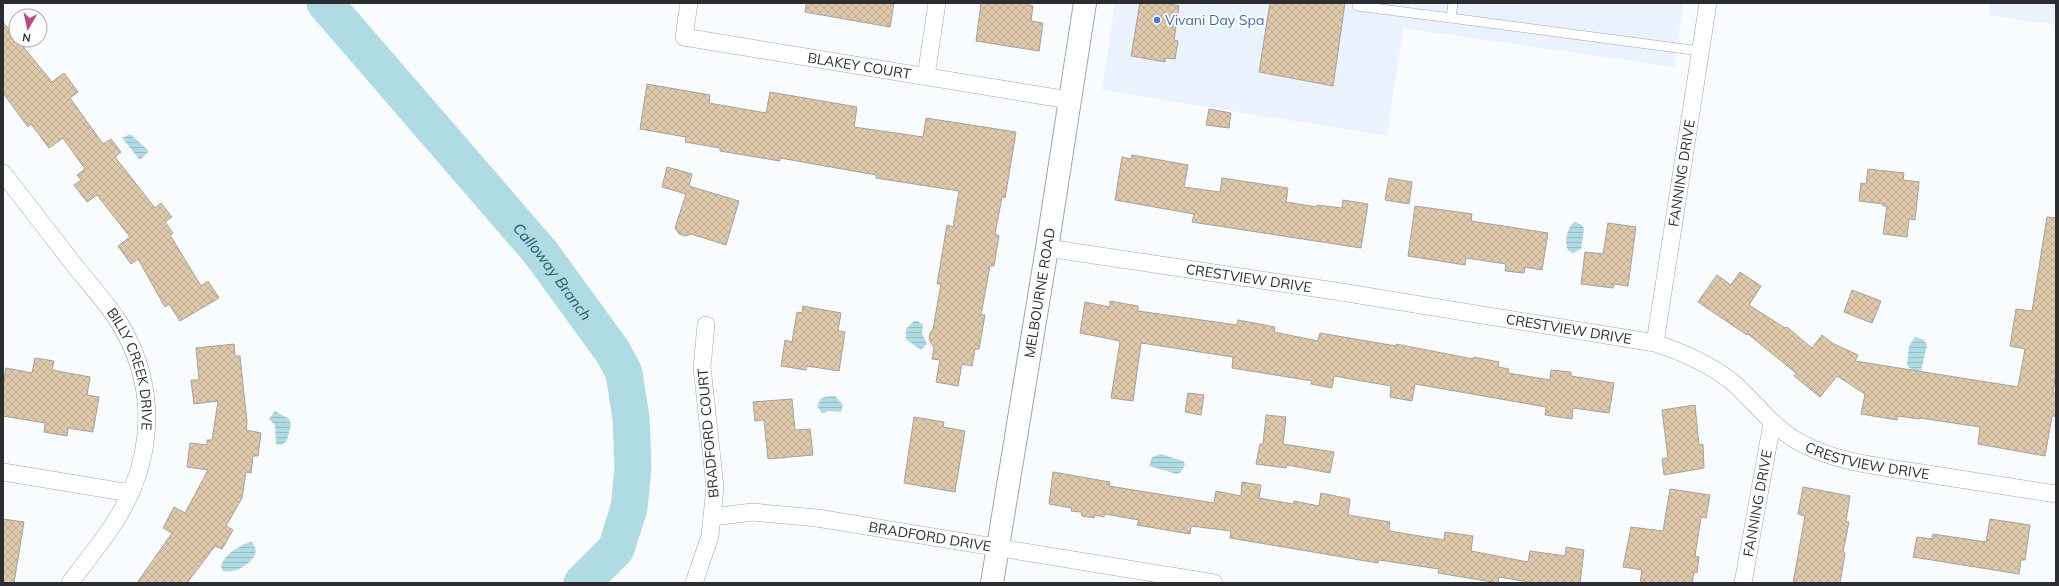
<svg xmlns="http://www.w3.org/2000/svg" width="2059" height="586" font-family="Mulish,sans-serif">
<defs>
<pattern id="water-rules" width="6" height="5" patternUnits="userSpaceOnUse"><rect width="6" height="5" fill="#afdbe3"/><path d="M0 2.5h6" fill="none" stroke="#97bcc3"/></pattern>
<pattern id="building-cross-hatch" width="8" height="8" patternUnits="userSpaceOnUse"><rect width="8" height="8" fill="#dec8aa"/><path d="M0 0l8 8M0 8l8-8" fill="none" stroke="#bfac93"/></pattern>
</defs>
<rect width="100%" height="100%" fill="#f9fcff"/>
<!-- built -->
<g fill="#eaf2fe">
<polygon points="1115,3 1683,3 1674,67 1403,28 1387,136 1102,90"/>
<polygon points="1990,3 2056,3 2056,25 1988,15"/>
</g>
<!-- water -->
<g fill="url(#water-rules)">
<polygon points="130,134 149,151 140,160 122,138"/>
<path d="M1575 222 1582 225 1584 229 1581 249 1573 253 1568 250C1564 242 1567 226 1575 222Z"/>
<polygon points="914,321 918,321 923,325 922,334 927,344 921,350 906,339 906,329"/>
<polygon points="1915,337 1924,340 1927,345 1921,371 1913,372 1907,365 1909,346"/>
<polygon points="831,396 835,396 843,405 841,412 830,411 822,413 817,406 821,398"/>
<polygon points="275,411 289,419 291,424 287,441 281,445 276,444 275,425 269,419"/>
<polygon points="1161,454 1183,461 1185,464 1181,472 1177,474 1149,466 1152,457"/>
<path d="M252 542C254 546 257 550 255 554 251 565 233 574 223 571L221 567C222 556 242 543 252 542Z"/>
</g>
<g fill="none" stroke-linecap="round" stroke-linejoin="round">
<!-- river -->
<path stroke="#afdbe3" stroke-width="37" id="s1" d="M325 3 541 253 613 352 624 373 631 418 633 468 629 508 616 549 582 583"/>
</g>
<!-- building -->
<g fill="url(#building-cross-hatch)" stroke="#a7a29b">
<polygon points="806,3 894,3 890,27 805,12"/>
<polygon points="981,3 1026,3 1026,4 1033,6 1031,21 1043,23 1039,51 976,41"/>
<polygon points="1140,3 1165,3 1179,6 1174,40 1178,41 1175,59 1165,58 1165,62 1131,56"/>
<polygon points="1270,3 1345,3 1333,86 1259,72"/>
<polygon points="3,22 52,82 64,73 78,92 70,98 103,144 111,139 121,152 115,157 155,208 161,203 172,217 165,222 173,233 170,235 201,286 208,281 219,298 180,321 169,304 165,307 138,259 131,264 118,246 130,237 97,195 87,202 74,185 81,180 77,175 85,169 63,138 49,148 31,124 28,127 3,93"/>
<polygon points="647,84 710,95 709,103 766,113 770,92 857,107 854,127 923,137 926,118 1016,132 1005,198 1002,197 995,234 999,236 994,266 990,266 981,315 985,315 979,349 975,349 972,366 962,364 958,386 936,382 940,360 932,359 934,348 929,339 930,333 933,329 941,284 937,284 947,225 953,227 959,191 876,178 876,175 780,158 780,161 720,151 720,148 685,142 686,137 640,129"/>
<polygon points="1209,109 1231,113 1229,128 1206,125"/>
<polygon points="1132,155 1188,165 1184,187 1220,192 1222,178 1288,188 1286,202 1317,207 1317,205 1342,208 1343,200 1368,204 1361,248 1192,222 1194,214 1115,200 1122,157 1131,159"/>
<polygon points="667,167 692,174 689,186 739,201 726,245 691,234 686,236 679,234 675,228 686,194 662,187"/>
<polygon points="1868,169 1904,173 1903,180 1919,182 1915,220 1909,219 1907,237 1883,234 1887,206 1883,206 1883,204 1859,201 1861,183 1866,184"/>
<polygon points="1389,178 1412,182 1409,204 1385,200"/>
<polygon points="1415,206 1472,214 1471,221 1548,233 1542,270 1525,267 1524,273 1505,271 1506,264 1466,258 1465,265 1408,256"/>
<polygon points="2047,217 2056,218 2056,371 2053,393 2056,393 2056,416 2052,416 2045,456 1978,444 1980,427 1920,418 1920,419 1898,416 1897,420 1861,414 1865,394 1837,376 1820,397 1794,376 1796,373 1748,334 1747,335 1698,302 1717,275 1731,285 1740,272 1761,286 1749,305 1785,328 1787,327 1812,348 1822,335 1832,343 1858,355 1855,361 2018,387 2025,349 2010,346 2016,309 2032,311"/>
<polygon points="1608,223 1636,227 1628,286 1614,284 1613,288 1581,284 1585,252 1603,254"/>
<polygon points="1852,290 1881,301 1872,323 1844,312"/>
<polygon points="1110,301 1138,306 1138,311 1237,325 1238,320 1275,327 1274,332 1318,341 1320,333 1396,346 1396,344 1473,359 1474,357 1499,362 1498,367 1509,369 1508,373 1550,380 1551,370 1571,372 1571,376 1614,383 1609,413 1573,408 1572,419 1545,415 1546,407 1415,384 1412,401 1390,397 1391,386 1334,376 1332,388 1311,384 1312,381 1232,368 1233,357 1141,343 1133,401 1111,398 1120,341 1080,333 1085,302 1110,307"/>
<polygon points="803,306 841,313 838,331 845,332 839,371 807,366 806,370 781,366 785,340 792,342 797,312 802,313"/>
<polygon points="234,344 235,356 240,356 247,422 246,430 261,433 258,456 253,456 251,473 246,472 242,498 226,526 233,530 222,549 215,546 187,583 137,583 172,533 163,528 174,507 185,513 208,470 187,467 190,443 207,445 207,440 212,440 218,401 194,404 191,380 199,380 196,348"/>
<polygon points="35,358 54,361 52,370 90,377 87,395 99,397 93,432 68,428 67,436 44,432 45,423 3,416 3,385 6,368 32,373"/>
<polygon points="1188,393 1204,395 1201,415 1185,412"/>
<polygon points="792,399 795,430 810,429 813,455 768,459 764,420 755,421 753,402"/>
<polygon points="1695,405 1699,445 1703,444 1704,468 1664,475 1662,459 1668,458 1662,410"/>
<polygon points="1266,415 1286,417 1283,444 1334,452 1330,473 1287,465 1286,468 1256,464 1260,444 1263,444"/>
<polygon points="914,417 944,422 943,427 965,431 955,492 904,483"/>
<polygon points="1053,472 1110,482 1109,486 1214,503 1216,491 1241,496 1242,482 1261,485 1259,498 1293,504 1294,501 1319,506 1321,493 1350,499 1348,515 1390,522 1389,531 1444,540 1445,532 1473,536 1471,551 1528,562 1530,551 1565,556 1566,547 1584,550 1580,583 1535,583 1499,577 1498,583 1438,573 1439,569 1379,560 1378,563 1230,538 1231,531 1191,526 1190,534 1137,525 1139,520 1105,514 1104,517 1095,515 1094,518 1082,516 1081,512 1071,511 1072,508 1049,504"/>
<polygon points="1803,487 1850,496 1846,521 1849,522 1843,552 1845,553 1840,583 1793,583 1805,516 1798,514"/>
<polygon points="1670,489 1710,495 1706,518 1701,517 1695,556 1699,557 1697,573 1694,572 1692,583 1640,583 1642,570 1623,567 1631,527 1663,531"/>
<polygon points="3,519 24,522 14,583 3,583"/>
<polygon points="1990,519 2030,525 2025,560 2021,560 2019,574 1913,557 1917,537 1932,539 1933,534 1986,542"/>
</g>
<g fill="none" stroke-linecap="round" stroke-linejoin="round">
<defs>
<g id="service">
<polyline points="1453,3 1451,18 1700,51"/>
<polyline points="1357,6 1451,18"/>
</g>
<g id="minor">
<path id="s2" d="M689 3 684 37 1069 100"/>
<polyline points="926,76 937,3"/>
<path id="s3" d="M3 173C27 204 51 235 75 266 90 285 108 304 120 324 152 377 155 436 131 492 117 525 91 554 70 583"/>
<path id="s4" d="M1047 248 1335 291 1655 343C1682 352 1708 363 1731 381 1755 401 1772 428 1801 443 1836 462 1876 466 1915 472 1962 479 2009 487 2056 494"/>
<path id="s5" d="M1655 343 1708 3"/>
<polyline points="3,472 130,493"/>
<path id="s6" d="M713 517 752 512 817 518 1214 583"/>
<polyline points="694,583 710,536 715,487 702,367 706,325"/>
<path id="s7" d="M1743 583 1772 423"/>
</g>
<g id="tertiary">
<path id="s8" d="M992 583 1047 248 1085 3"/>
</g>
</defs>
<!-- service casing -->
<use href="#service" stroke="#a1a6ad" stroke-width="10"/>
<!-- minor casing -->
<use href="#minor" stroke="#a1a6ad" stroke-width="18"/>
<!-- tertiary casing -->
<use href="#tertiary" stroke="#a1a6ad" stroke-width="24"/>
<!-- service -->
<use href="#service" stroke="#fff" stroke-width="9"/>
<!-- minor -->
<use href="#minor" stroke="#fff" stroke-width="17"/>
<!-- tertiary -->
<use href="#tertiary" stroke="#fff" stroke-width="22"/>
</g>
<!-- markers -->
<circle fill="#3f7fe0" stroke="#fff" stroke-width="1.5" cx="1157" cy="20" r="4"/>
<g text-anchor="middle" dominant-baseline="central" stroke-width="3.5" stroke-linejoin="round" paint-order="stroke">
<!-- shop labels -->
<g font-size="14" fill="#366cbe" stroke="#fff" text-anchor="start">
<text x="1165" y="20">Vivani Day Spa</text>
</g>
<!-- street labels -->
<g font-size="14" fill="#2b2d30" stroke="#fff">
<text stroke="none"><textPath href="#s2" startOffset="212">BLAKEY COURT</textPath></text>
<text stroke="none"><textPath href="#s5" startOffset="172">FANNING DRIVE</textPath></text>
<text stroke="none"><textPath href="#s4" startOffset="204">CRESTVIEW DRIVE</textPath></text>
<text stroke="none"><textPath href="#s8" startOffset="294">MELBOURNE ROAD</textPath></text>
<text stroke="none"><textPath href="#s4" startOffset="528">CRESTVIEW DRIVE</textPath></text>
<text stroke="none"><textPath href="#s3" startOffset="238">BILLY CREEK DRIVE</textPath></text>
<text transform="translate(708 433) rotate(-95)">BRADFORD COURT</text>
<text stroke="none"><textPath href="#s4" startOffset="864">CRESTVIEW DRIVE</textPath></text>
<text stroke="none"><textPath href="#s7" startOffset="81">FANNING DRIVE</textPath></text>
<text stroke="none"><textPath href="#s6" startOffset="219">BRADFORD DRIVE</textPath></text>
</g>
<!-- water labels -->
<g font-size="15" font-style="italic" fill="#1f5a63" stroke="#fff">
<text stroke="none"><textPath href="#s1" startOffset="352">Calloway Branch</textPath></text>
</g>
</g>
<!-- border -->
<rect width="2059" height="586" fill="none" stroke="#2b2d30" stroke-width="8"/>
<!-- north arrow -->
<g transform="translate(28 28) rotate(189)"><circle r="19" fill="#ffffff" stroke="#aaabac"/>
<path d="M0-3L7 15L0 10L-7 15Z" fill="#c3428a"/>
<text y="-6" font-size="11" font-weight="bold" text-anchor="middle" fill="#2b2d30">N</text>
</g>
</svg>
